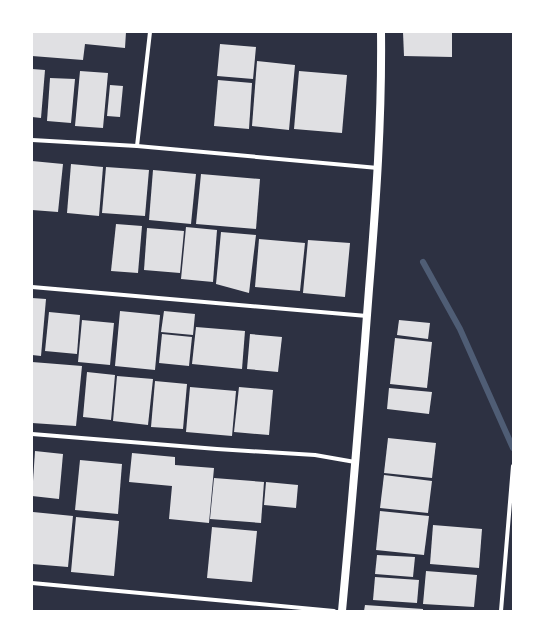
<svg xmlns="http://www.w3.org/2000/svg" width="545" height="643" font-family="Quicksand,sans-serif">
<rect width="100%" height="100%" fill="#2d3142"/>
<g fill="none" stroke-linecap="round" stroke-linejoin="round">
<!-- stream -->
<polyline stroke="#4f5d75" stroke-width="6" points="423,262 460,329 513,448"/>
</g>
<!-- building -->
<g fill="#e0e0e3">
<polygon points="32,32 126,32 125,48 85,44 83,60 32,56"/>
<polygon points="403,32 452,32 452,57 404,56"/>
<polygon points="220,44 256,47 253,79 217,76"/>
<polygon points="257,61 295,65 289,130 252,126"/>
<polygon points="32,69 45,70 41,118 32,117"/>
<polygon points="80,71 108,73 103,128 75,126"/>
<polygon points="299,71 347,75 342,133 294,129"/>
<polygon points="50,78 75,79 71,123 47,121"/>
<polygon points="218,80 252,83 249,129 214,126"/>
<polygon points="110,85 123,86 120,117 107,116"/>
<polygon points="32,161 63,164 58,212 32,210"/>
<polygon points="71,164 103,167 99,216 67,213"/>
<polygon points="106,167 149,170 145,216 102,213"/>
<polygon points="153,170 196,174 191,224 149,220"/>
<polygon points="201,174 260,179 256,229 196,224"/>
<polygon points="116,224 142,226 138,273 111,271"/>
<polygon points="186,227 217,230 213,282 181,279"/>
<polygon points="147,228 184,231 180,273 144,270"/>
<polygon points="221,232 256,235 249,293 216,284"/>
<polygon points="259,239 305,243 300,291 255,287"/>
<polygon points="308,240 350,243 345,297 303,293"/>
<polygon points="32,298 46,299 41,356 32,355"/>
<polygon points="120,311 160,315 155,370 115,366"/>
<polygon points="164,311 195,314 193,335 161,332"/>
<polygon points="49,312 80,315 77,354 45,351"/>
<polygon points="82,320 114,323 110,365 78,362"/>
<polygon points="399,320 430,323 428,339 397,335"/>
<polygon points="196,327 245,331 242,369 192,364"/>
<polygon points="162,334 192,337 189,366 159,363"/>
<polygon points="250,334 282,337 278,372 247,369"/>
<polygon points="395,338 432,342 427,388 390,384"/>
<polygon points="32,362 82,366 76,426 32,423"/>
<polygon points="87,372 115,375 111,420 83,417"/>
<polygon points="117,376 153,379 148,425 113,421"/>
<polygon points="155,381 187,384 183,429 151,427"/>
<polygon points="190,387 236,391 232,436 186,432"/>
<polygon points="239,387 273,390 269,435 234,432"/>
<polygon points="389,388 432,392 429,414 387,409"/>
<polygon points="388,438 436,443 432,478 384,473"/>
<polygon points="35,451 63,454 59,499 32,496"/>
<polygon points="132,453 175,457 175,465 214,468 209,523 169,519 172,486 129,482"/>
<polygon points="80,460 122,464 118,514 75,510"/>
<polygon points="384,475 432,481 428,513 380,508"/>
<polygon points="214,478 264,482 261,523 210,519"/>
<polygon points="266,482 298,485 296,508 264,505"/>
<polygon points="380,511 429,516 424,555 376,550"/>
<polygon points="33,512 73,516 68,567 32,564"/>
<polygon points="76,517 119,521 114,576 71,572"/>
<polygon points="433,525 482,529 479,568 430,564"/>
<polygon points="212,527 257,531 252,582 207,578"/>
<polygon points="377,555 415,557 413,577 375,574"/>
<polygon points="426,571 477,575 474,607 423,604"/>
<polygon points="375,577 419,580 417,603 373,600"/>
<polygon points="365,605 423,609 423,611 364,611"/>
</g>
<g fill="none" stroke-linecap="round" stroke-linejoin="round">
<!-- minor -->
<g stroke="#fff" stroke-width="4">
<polyline points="32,140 137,146 378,168"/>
<polyline points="137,146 150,32"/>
<polyline points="32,287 367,316"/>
<polyline points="32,434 217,449 315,455 355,462"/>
<polyline points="32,583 334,611"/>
<polyline points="501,611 513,466"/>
</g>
<!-- secondary -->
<path stroke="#fff" stroke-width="8" d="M342 611C352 504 361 396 369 289 376 203 382 118 381 32"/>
</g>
<!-- border -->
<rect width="545" height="643" fill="none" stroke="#ffffff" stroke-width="66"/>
</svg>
